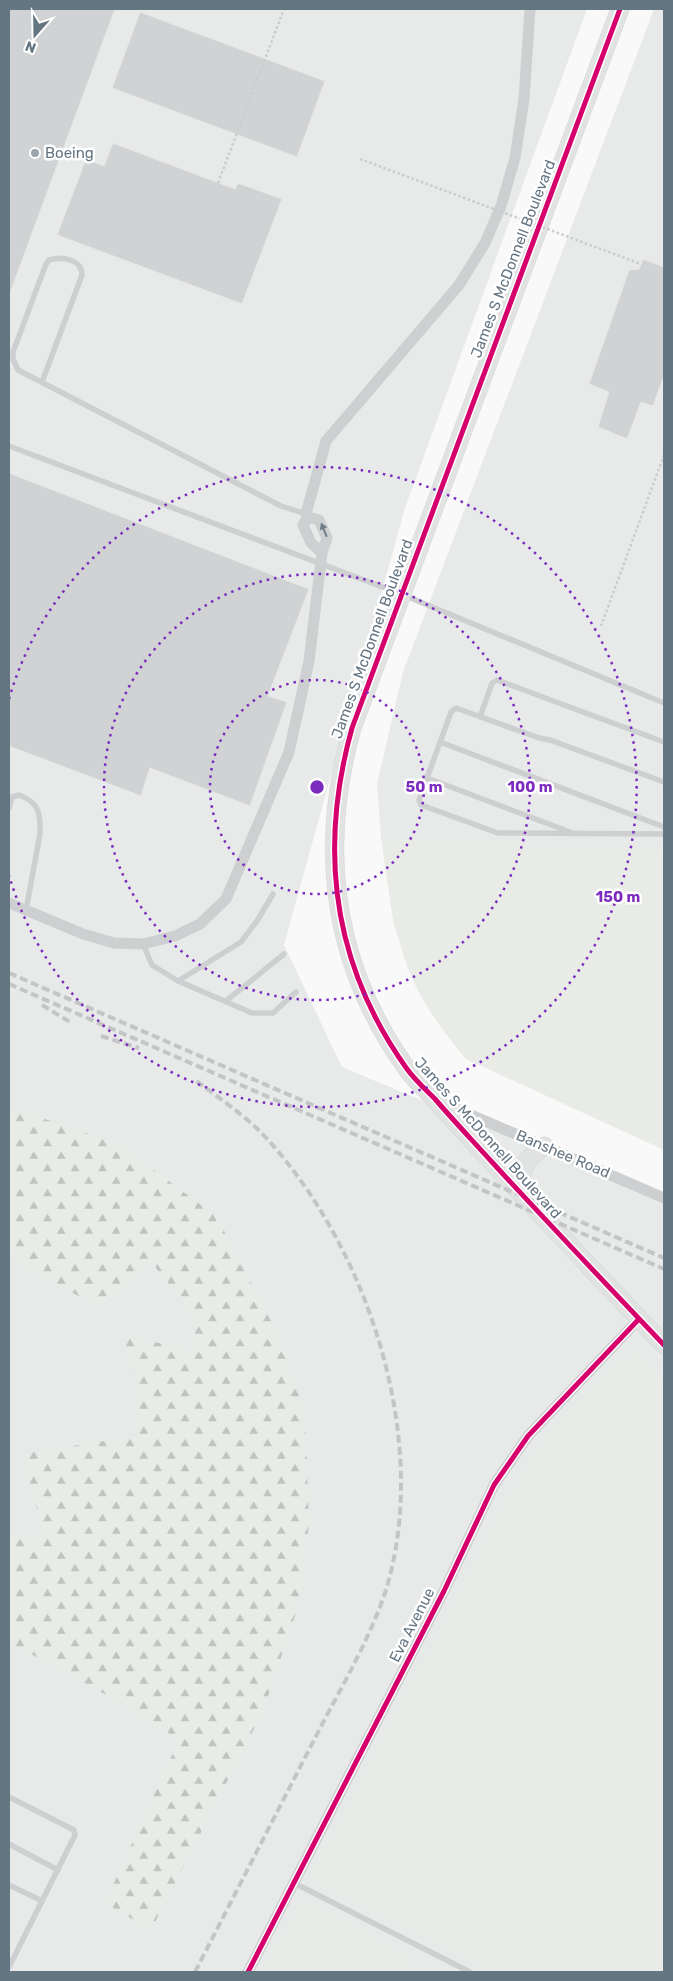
<svg xmlns="http://www.w3.org/2000/svg" width="673" height="1981" font-family="Rubik,sans-serif">
<defs>
<pattern id="forest-firs" width="22" height="20" patternUnits="userSpaceOnUse" patternTransform="scale(1.25)"><rect width="22" height="20" fill="#e8ebe6"/><path d="M5 1l3.5 6h-7zM16 11l3.5 6h-7z" fill="#c0c3c0"/></pattern>
</defs>
<rect width="100%" height="100%" fill="#f9f9f9"/>
<!-- built -->
<g fill="#e8e9e9">
<polygon points="9,9 587,9 405,508 284,945 342,1067 664,1201 664,1972 9,1972"/>
<polygon points="654,9 664,9 664,1150 416,980 394,926 381,837 377,784 403,672"/>
</g>
<!-- green -->
<g fill="#e8ebe6">
<path d="M381 837 647 851 664 849V1150L466 1059C445 1034 424 1006 411 976 393 932 388 883 381 837Z"/>
<polygon points="639,1354 664,1381 664,1972 494,1972 310,1879 534,1451 614,1365"/>
<polygon points="302,1898 409,1957 401,1972 264,1972"/>
</g>
<!-- forest -->
<polygon fill="url(#forest-firs)" points="9,1107 119,1144 217,1217 278,1335 305,1411 309,1525 298,1607 263,1711 151,1930 105,1903 179,1740 112,1698 9,1642 9,1533 45,1538 22,1454 136,1436 138,1384 123,1335 194,1351 196,1318 152,1263 99,1307 30,1270 9,1252"/>
<!-- building -->
<g fill="#d0d2d3" stroke="#e8e8e8">
<polygon points="9,9 115,9 10,293 9,293"/>
<polygon points="140,12 325,81 297,157 112,88"/>
<polygon points="113,143 235,189 238,183 282,199 242,304 57,235 86,159 104,166"/>
<polygon points="643,259 664,267 664,376 653,406 641,402 627,439 598,427 609,392 589,384 629,270 639,269"/>
<polygon points="9,473 309,589 268,696 287,702 250,806 150,768 141,796 9,746"/>
</g>
<g fill="none" stroke-linecap="round" stroke-linejoin="round">
<defs>
<g id="primary">
<path d="M620 9 352 728C318 850 332 964 407 1069 415 1080 425 1089 435 1099 453 1120 472 1140 491 1161 548 1223 606 1284 664 1345"/>
<path d="M517 1189C523 1167 524 1160 544 1146"/>
</g>
</defs>
<!-- primary casing -->
<use href="#primary" stroke="#d5d6d7" stroke-width="19"/>
<!-- path -->
<g stroke="#cbcccd" stroke-width="2.5" stroke-dasharray="2.5 2.5" stroke-linecap="butt">
<polyline points="218,183 284,9"/>
<polyline points="601,626 664,455"/>
</g>
<!-- lane -->
<g stroke="#cecfd0" stroke-width="5.5">
<path d="M42 382 82 275C82 259 61 256 49 260L46 264 13 352V359L18 370 281 506 306 514"/>
<polyline points="9,446 401,594 664,703"/>
<polyline points="480,717 492,683 497,680 664,742"/>
<polyline points="440,742 664,827"/>
<polyline points="427,778 570,832"/>
<polyline points="664,782 550,740 539,738 456,708 451,712 419,800 421,805 498,833 664,834"/>
<path d="M9 808 12 797 19 795C39 802 41 814 40 834L26 910"/>
<polyline points="143,944 152,965 178,981 252,1013 273,1013 296,992"/>
<polyline points="178,981 241,942 257,921 273,894"/>
<polyline points="226,1001 284,954"/>
<polyline points="9,1797 74,1830 75,1835 9,1967"/>
<polyline points="9,1844 58,1870"/>
<polyline points="294,1883 470,1972"/>
<polyline points="9,1885 42,1901"/>
</g>
<!-- street -->
<g stroke="#cecfd0" stroke-width="11">
<polyline points="322,553 311,543 303,525 308,517 306,514 326,441 459,285 485,243 501,206 515,158 524,99 530,9"/>
<polyline points="9,903 83,934 114,943 143,944 175,936 200,924 226,899 289,752 309,661 322,553 327,538 319,520 308,517"/>
<polyline points="441,1102 664,1198"/>
<polyline points="248,1972 444,1591 494,1485 528,1436 639,1319"/>
</g>
<!-- primary -->
<use href="#primary" stroke="#e1e2e2" stroke-width="18"/>
<!-- rail -->
<g stroke="#c3c5c6" stroke-width="4" stroke-dasharray="8 4" stroke-linecap="butt">
<polyline points="9,973 664,1258"/>
<polyline points="9,984 664,1269"/>
<polyline points="42,1005 70,1022"/>
<polyline points="101,1036 139,1048"/>
<path d="M195 1972C235 1894 275 1816 315 1738 339 1691 368 1643 385 1593 432 1445 370 1253 269 1141 248 1117 220 1099 195 1080"/>
</g>
<!-- path-bridge -->
<polyline stroke="#cbcccd" stroke-width="2.5" stroke-dasharray="2.5 2.5" stroke-linecap="butt" points="360,159 641,264"/>
<defs>
<g id="cycleway">
<path d="M620 9 352 728C318 850 332 964 407 1069 415 1080 425 1089 435 1099 453 1120 472 1140 491 1161 548 1223 606 1284 664 1345"/>
<polyline points="248,1972 444,1591 494,1485 528,1436 639,1319"/>
</g>
</defs>
<!-- cycleway casing -->
<use href="#cycleway" stroke="#fff" stroke-width="8"/>
<!-- cycleway -->
<use href="#cycleway" stroke="#d6006c" stroke-width="5"/>
</g>
<!-- one-way arrows -->
<defs><path id="oneway-solid" d="M-6-.8H1V-3.2L6.5 0L1 3.2V.8H-6Z" transform="scale(1.25)"/></defs>
<use fill="#707f8b" href="#oneway-solid" transform="translate(324 530) rotate(-112)"/>
<!-- distance rings -->
<g fill="none" stroke="#7b2cbf" stroke-width="2.5" stroke-dasharray="2.5 5">
<circle cx="317" cy="787" r="107"/>
<circle cx="317" cy="787" r="213"/>
<path d="M9 699A320 320 0 1 1 9 875"/>
</g>
<!-- markers -->
<circle fill="#99a4ac" stroke="#fff" stroke-width="2" cx="35" cy="153" r="5"/>
<g text-anchor="middle" dominant-baseline="central" stroke-width="5" stroke-linejoin="round" paint-order="stroke">
<!-- poi labels -->
<g font-size="15" fill="#657683" stroke="#fff" text-anchor="start">
<text x="45" y="153">Boeing</text>
</g>
<!-- street labels -->
<g font-size="15" fill="#657683" stroke="#fff">
<text transform="translate(513 259) rotate(-69)">James S McDonnell Boulevard</text>
<text transform="translate(372 639) rotate(-70)">James S McDonnell Boulevard</text>
<text transform="translate(488 1138) rotate(48)">James S McDonnell Boulevard</text>
<text transform="translate(563 1154) rotate(23)">Banshee Road</text>
<text transform="translate(412 1625) rotate(-63)">Eva Avenue</text>
</g>
</g>
<circle cx="317" cy="787" r="8" fill="#7b2cbf" stroke="#fff" stroke-width="2.5"/>
<g font-size="15" text-anchor="middle" font-weight="bold" fill="#7b2cbf" stroke="#fff" stroke-width="5" stroke-linejoin="round" paint-order="stroke">
<text x="424" y="792">50 m</text>
<text x="530" y="792">100 m</text>
<text x="618" y="902">150 m</text>
</g>
<!-- border -->
<rect width="673" height="1981" fill="none" stroke="#657683" stroke-width="20"/>
<!-- north arrow -->
<g transform="translate(35 35) rotate(200)" stroke="#ffffff" stroke-width="4" paint-order="stroke">
<path d="M0-4L9 19L0 12L-9 19Z" fill="#657683"/>
<text y="-8" font-size="14" font-weight="bold" text-anchor="middle" fill="#657683">N</text>
</g>
</svg>
